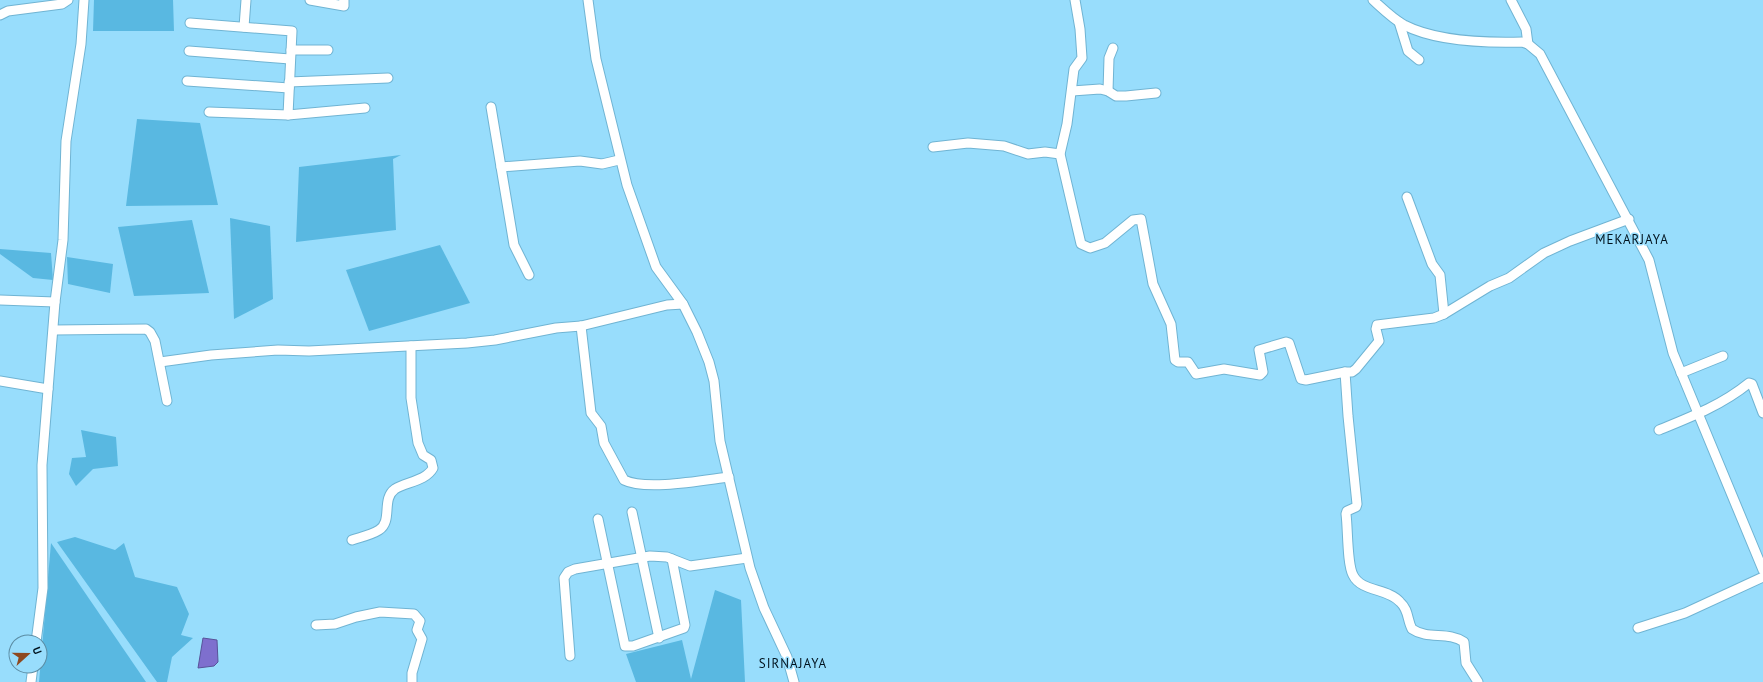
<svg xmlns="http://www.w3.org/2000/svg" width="1763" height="682" font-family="'PT Sans',sans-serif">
<rect width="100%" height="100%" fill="#98ddfc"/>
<!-- green -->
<g fill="#59b8e1">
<polygon points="94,0 173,0 174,31 93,31"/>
<polygon points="137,119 200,123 218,205 126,206"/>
<polygon points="401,155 393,159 396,230 296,242 299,167"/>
<polygon points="230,218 270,226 273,299 234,319"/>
<polygon points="192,220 209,293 134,296 118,227"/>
<polygon points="440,245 470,303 369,331 346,270"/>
<polygon points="0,249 51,253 53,280 33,278 0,254"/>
<polygon points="67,257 113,264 110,293 68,284"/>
<polygon points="81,430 116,437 118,466 93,469 76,486 69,474 72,458 86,457"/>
<polygon points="75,537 115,550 124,543 135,577 177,587 189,614 181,635 193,638 172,657 167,682 157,682 57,542"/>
<polygon points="51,543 146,682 39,682"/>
<polygon points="715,590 741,600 745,682 636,682 626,654 682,640 691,679"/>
</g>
<!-- water -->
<polygon fill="#7e6fce" stroke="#585399" points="203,638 217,640 218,662 214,666 198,668"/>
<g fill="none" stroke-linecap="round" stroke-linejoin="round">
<defs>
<g id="street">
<polyline points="310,0 344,6 344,0"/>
<polyline points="588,0 596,59 627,185 656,267 683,304 697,332 709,362 714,381 720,441 750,568 764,608 787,657 794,682"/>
<polyline points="1075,0 1080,29 1082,58 1074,69 1067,124 1060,154 1081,244 1090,248 1105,243 1133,220 1141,219 1153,284 1171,324 1175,360 1178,362 1188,362 1196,374 1224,369 1260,375 1263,372 1259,350 1286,342 1289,343 1301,379 1306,380 1345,372"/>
<path d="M1373 0C1383 9 1393 19 1404 25 1437 42 1486 43 1522 42L1528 44 1540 54 1649 260 1673 353 1763 570"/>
<polyline points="1511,0 1526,29 1528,44"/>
<polyline points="0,15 8,11 62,4 68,0"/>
<polyline points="1399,22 1408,51 1419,60"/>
<polyline points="190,23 292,31 288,115"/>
<polyline points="244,27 246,0"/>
<polyline points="291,50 328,50"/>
<polyline points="189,51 290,59"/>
<polyline points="187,81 289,88"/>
<polyline points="289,82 388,78"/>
<polyline points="1072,91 1100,89 1108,91 1116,96 1126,96 1156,93"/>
<polyline points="1108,91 1109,58 1113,48"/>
<polyline points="491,107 514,245 529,275"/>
<polyline points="209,112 288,115 365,108"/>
<polyline points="933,147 968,143 1004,146 1028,154 1045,152 1060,154"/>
<polyline points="501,167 580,161 602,164 619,160"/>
<polyline points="1407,197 1432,264 1440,275 1444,314"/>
<polyline points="0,300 55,302"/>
<path d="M581 326 591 413 601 426 604 443 624 480C646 491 704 480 729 477"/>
<polyline points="54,330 146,329 150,332 155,341 167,401"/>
<polyline points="160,362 211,355 278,350 309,351 467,343 495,340 556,328 581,326 667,305 683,304"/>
<polyline points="1681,373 1723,356"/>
<polyline points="0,381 48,389"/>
<path d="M1659 430C1691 417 1722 405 1749 383L1752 384 1763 413"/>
<polyline points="632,512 659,638"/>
<polyline points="598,519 625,646 633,646 684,628 685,625 672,559"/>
<path d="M352 540C361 537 371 535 379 530 393 521 381 499 395 489 406 482 426 481 433 468L431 460 423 455 418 443 411 398V346"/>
<polyline points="316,625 335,624 356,617 380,612 414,614 420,621 417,630 422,639 412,673 412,682"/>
<polyline points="1638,628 1685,613 1763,577"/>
<polyline points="36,642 43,588 42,465 55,302 63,240 66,141 81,44 84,0"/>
<polyline points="570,656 564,578 568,572 575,569 650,556 667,557 690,566 747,558"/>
<polyline points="31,682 33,666"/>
<path d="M1478 682 1466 663 1464 642C1448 631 1428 640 1412 629 1407 620 1409 610 1400 602 1388 588 1361 592 1353 575 1347 564 1348 529 1346 514L1347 511 1356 507 1357 504 1348 416 1345 372H1352L1356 369 1379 341 1376 329 1377 325 1434 318 1444 314 1490 286 1509 278 1544 253 1570 241 1629 219"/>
</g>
</defs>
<!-- street casing -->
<use href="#street" stroke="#70b4d3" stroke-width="11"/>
<!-- street -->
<use href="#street" stroke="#fff" stroke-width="9"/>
</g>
<g text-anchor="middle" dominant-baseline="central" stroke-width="3" stroke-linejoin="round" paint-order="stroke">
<!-- quarter labels -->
<g font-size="13" letter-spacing="1" fill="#00121d" stroke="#98ddfc">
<text x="1632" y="239">MEKARJAYA</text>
<text x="793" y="663">SIRNAJAYA</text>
</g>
</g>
<!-- north arrow -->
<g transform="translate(28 654) rotate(69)"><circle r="19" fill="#98ddfc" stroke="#5b8ca3"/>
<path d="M0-3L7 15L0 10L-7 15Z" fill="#8e4920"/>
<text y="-6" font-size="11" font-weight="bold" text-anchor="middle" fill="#00121d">U</text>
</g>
</svg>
